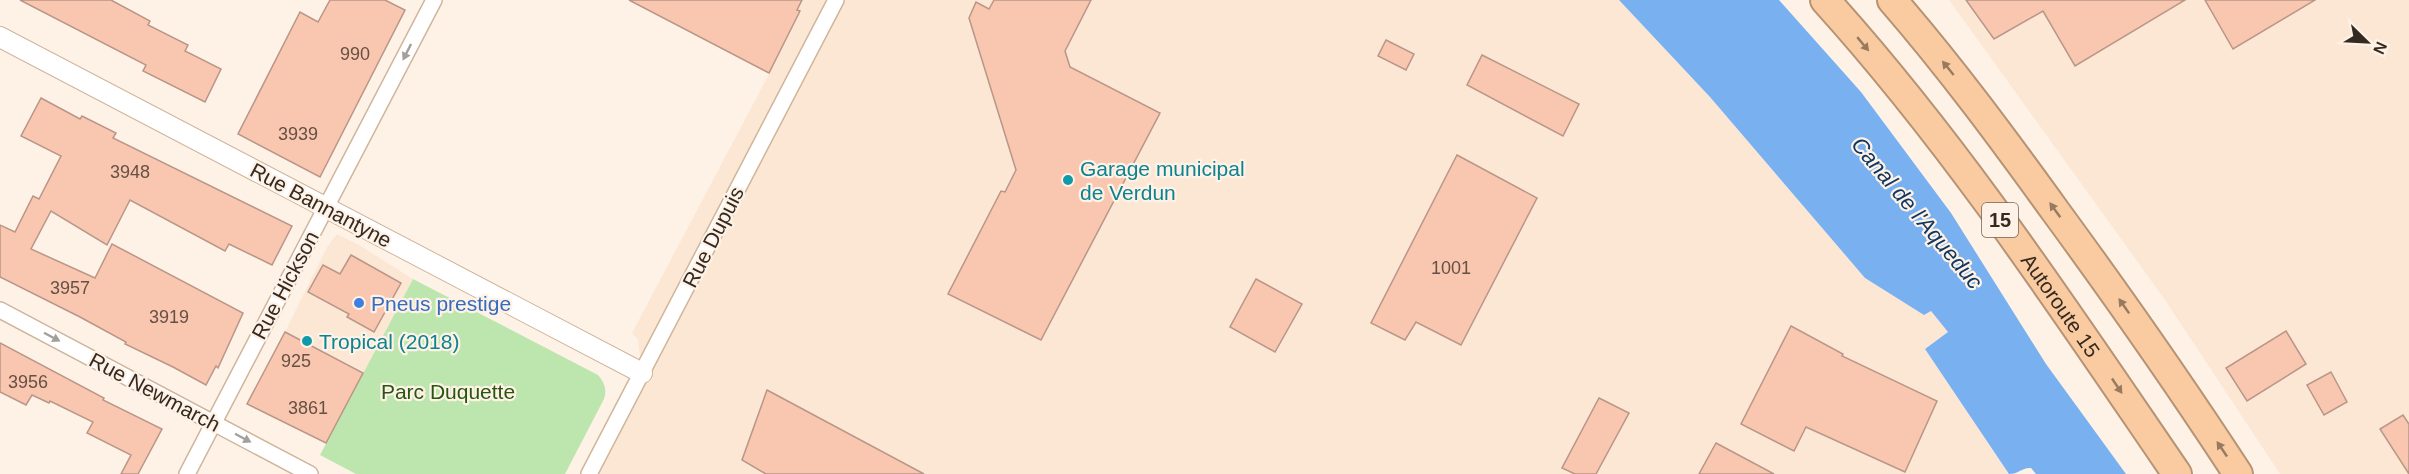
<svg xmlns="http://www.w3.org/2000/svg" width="2409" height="474" font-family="Arial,sans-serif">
<rect width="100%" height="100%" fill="#fef2e7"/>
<!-- built -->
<g fill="#fce7d4">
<polygon points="628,0 1619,0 1710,97 1865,278 1924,315 1931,311 1948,332 1925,349 2009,474 598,474 642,373 638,340 632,333 769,74"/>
<polygon points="1949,0 2409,0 2409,474 2280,474 2165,300"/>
<polygon points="337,234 359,245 413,279 363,373 285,332 327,247"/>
</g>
<!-- green -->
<path fill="#bde6ae" d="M413 279 598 375C605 383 607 390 604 399L565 474H356L320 455Z"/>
<!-- water -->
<path fill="#78b0f0" d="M1619 0H1779L1861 92 1951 213 2046 364 2126 474H2036L2031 468C2023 467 2018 474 2009 474L1925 349 1948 332 1931 311 1924 315 1865 278 1710 97Z"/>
<!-- building -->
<g fill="#f9c6b0" stroke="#b99687" stroke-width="1.5">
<polygon points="20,0 111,0 150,21 148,25 188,45 185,51 221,69 205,102 143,71 146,65"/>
<polygon points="330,0 385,0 405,10 320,177 238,134 300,12 318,22"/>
<polygon points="629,0 802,0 797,10 800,11 769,73"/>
<polygon points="994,0 1091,0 1065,51 1070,67 1160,113 1041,340 948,294 1001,191 1005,192 1016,170 969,18 976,2 989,9"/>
<polygon points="1966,0 2185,0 2075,66 2043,11 1994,39"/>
<polygon points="2205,0 2315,0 2233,49"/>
<polygon points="1386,40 1414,54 1406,70 1378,56"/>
<polygon points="1482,55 1579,104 1563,136 1467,85"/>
<polygon points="41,98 80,119 82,116 116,133 113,138 292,226 272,265 229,244 225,251 130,200 107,245 51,211 31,249 95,278 112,244 243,313 218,368 216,366 206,385 173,367 125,344 126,342 80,317 0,277 0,225 15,232 33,196 39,199 61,156 21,136"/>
<polygon points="1457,155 1537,198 1461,345 1416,322 1405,340 1371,323"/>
<polygon points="351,255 401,283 374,332 347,317 349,314 308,292 323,265 340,274"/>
<polygon points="1256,279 1302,304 1275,352 1230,327"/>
<polygon points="1791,326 1843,354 1842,356 1937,401 1905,472 1806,427 1794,451 1741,424"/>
<polygon points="2286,331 2306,364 2247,401 2226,368"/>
<polygon points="285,332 363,373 326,443 247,404"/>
<polygon points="0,343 104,398 103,400 162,429 138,474 121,474 131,455 87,433 93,422 50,401 49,403 32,395 26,405 0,392"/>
<polygon points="2331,372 2347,402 2324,415 2307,385"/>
<polygon points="767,390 924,474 766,474 742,460"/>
<polygon points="1599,398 1629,413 1596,474 1575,474 1562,468"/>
<polygon points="2403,415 2409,424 2409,474 2380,429"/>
<polygon points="1716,443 1774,474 1699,474"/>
</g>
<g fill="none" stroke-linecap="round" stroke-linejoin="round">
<defs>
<g id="minor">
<polyline points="0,310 310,474"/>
<polyline points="187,474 434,0"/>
<polyline points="589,474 836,0"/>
</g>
<polyline id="tertiary" points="0,37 642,373"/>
<g id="motorway">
<path id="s1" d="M1825 0C1957 146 2066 312 2177 474"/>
<path d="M1892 0C1951 68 2004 140 2056 212 2119 298 2180 385 2238 474"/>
</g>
</defs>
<!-- minor casing -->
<use href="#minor" stroke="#d0b59b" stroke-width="18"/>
<!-- tertiary casing -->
<use href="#tertiary" stroke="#d0b59b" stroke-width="22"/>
<!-- motorway casing -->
<use href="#motorway" stroke="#b59374" stroke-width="32"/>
<!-- minor -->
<use href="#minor" stroke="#fff" stroke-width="15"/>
<!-- tertiary -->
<use href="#tertiary" stroke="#fff" stroke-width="20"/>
<!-- motorway -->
<use href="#motorway" stroke="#facba1" stroke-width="28"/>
</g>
<!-- one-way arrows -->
<defs><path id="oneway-solid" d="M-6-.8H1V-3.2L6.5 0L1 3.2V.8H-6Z" transform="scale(1.5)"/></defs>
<g fill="#987a60">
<use href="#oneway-solid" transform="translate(1863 44) rotate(50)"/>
<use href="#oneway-solid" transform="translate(1948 68) rotate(-129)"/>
<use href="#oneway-solid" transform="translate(2055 210) rotate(-126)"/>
<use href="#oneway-solid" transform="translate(2124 306) rotate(-125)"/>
<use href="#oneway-solid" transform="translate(2117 386) rotate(56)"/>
<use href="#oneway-solid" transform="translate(2222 449) rotate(-124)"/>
</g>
<g fill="#a49f9b">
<use href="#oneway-solid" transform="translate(407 52) rotate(117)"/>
<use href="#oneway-solid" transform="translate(52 337) rotate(28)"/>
<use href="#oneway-solid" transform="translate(243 438) rotate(28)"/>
</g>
<!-- markers -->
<g fill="#0f9aa8" stroke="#fef2e7" stroke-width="2">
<circle cx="1068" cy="180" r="6"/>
<circle cx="307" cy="341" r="6"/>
</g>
<circle fill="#3f7fe0" stroke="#fef2e7" stroke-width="2" cx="359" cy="303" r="6"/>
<g text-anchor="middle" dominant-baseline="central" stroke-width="4.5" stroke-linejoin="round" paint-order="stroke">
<!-- number labels -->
<g font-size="18" fill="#665144">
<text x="355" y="54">990</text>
<text x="298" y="134">3939</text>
<text x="130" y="172">3948</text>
<text x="1451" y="268">1001</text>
<text x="70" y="288">3957</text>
<text x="169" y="317">3919</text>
<text x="296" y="361">925</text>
<text x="28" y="382">3956</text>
<text x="308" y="408">3861</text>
</g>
<!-- shield labels -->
<rect fill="#fef2e7" stroke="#71665c" stroke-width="1.5" x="1982" y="203" width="36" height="34" rx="4.5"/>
<g font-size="20" font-weight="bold" fill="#352a20">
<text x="2000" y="220">15</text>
</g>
<!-- culture labels -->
<g font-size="21" fill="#0d838f" stroke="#fef2e7" text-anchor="start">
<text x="1080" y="168">Garage municipal<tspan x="1080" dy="24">de Verdun</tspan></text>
<text x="319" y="341">Tropical (2018)</text>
</g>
<!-- street labels -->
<g font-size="21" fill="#352a20" stroke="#fef2e7">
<text transform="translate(321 205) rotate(28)">Rue Bannantyne</text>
<text transform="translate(713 237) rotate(-63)">Rue Dupuis</text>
<text transform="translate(285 285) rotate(-62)">Rue Hickson</text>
<text stroke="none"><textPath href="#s1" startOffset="386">Autoroute 15</textPath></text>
<text transform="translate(155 392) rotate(28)">Rue Newmarch</text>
</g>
<!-- shop labels -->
<g font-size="21" fill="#366cbe" stroke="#fef2e7" text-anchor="start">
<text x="371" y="303">Pneus prestige</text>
</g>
<!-- park labels -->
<g font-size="21" fill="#27560f" stroke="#fef2e7">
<text x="448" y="391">Parc Duquette</text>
</g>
<!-- water labels -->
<g font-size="22" font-style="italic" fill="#103760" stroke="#fef2e7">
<text transform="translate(1917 213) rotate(50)">Canal de l'Aqueduc</text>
</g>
</g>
<!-- north arrow -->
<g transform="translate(2367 42) rotate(114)" stroke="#fef2e7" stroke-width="4.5" paint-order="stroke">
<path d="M0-4.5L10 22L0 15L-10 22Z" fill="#352a20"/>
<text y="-9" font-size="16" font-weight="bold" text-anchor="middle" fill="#352a20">N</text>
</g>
</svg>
